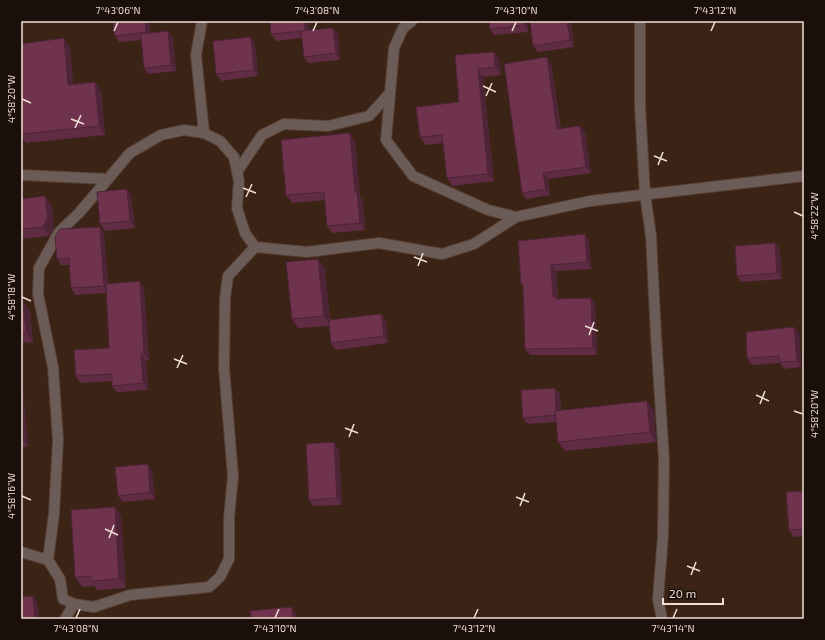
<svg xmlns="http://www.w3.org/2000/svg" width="825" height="640" font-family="'Exo 2',sans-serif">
<rect width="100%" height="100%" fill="#3b2315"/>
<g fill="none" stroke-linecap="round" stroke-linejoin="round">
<defs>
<g id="minor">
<polyline points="202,21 196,55 204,133"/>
<polyline points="412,21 403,28 394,48 386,140 413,176 488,210 516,217"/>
<polyline points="640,21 640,107 645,194 651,236 656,336 664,459 663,536 658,599 662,619"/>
<polyline points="237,172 262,135 284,124 328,126 369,116 390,93"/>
<polyline points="21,175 108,179"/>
<polyline points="255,247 228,276 225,298 224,368 233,476 229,518 229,559 220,577 209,587 130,595 94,607 74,604 63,599 60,579 48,560 54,514 58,440 53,367 38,294 39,268 59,232 79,213 130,153 161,135 184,130 204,133 220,141 234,157 239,181 237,208 245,233 255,247 307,252 379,243 442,254 474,244 516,217 590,201 804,176"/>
<polyline points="21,552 48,560"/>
<polyline points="65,619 74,604"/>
</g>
</defs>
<!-- minor casing -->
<use href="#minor" stroke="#584134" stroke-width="12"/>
<!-- minor -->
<use href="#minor" stroke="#6b5c58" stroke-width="10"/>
</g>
<!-- wall -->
<g fill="#5f2c43">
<polygon points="149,21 150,33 168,31 173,38 176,71 148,74 144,68 141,40 119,42 115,36"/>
<polygon points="270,21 308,21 309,30 333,28 338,34 340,60 308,63 304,57 302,38 276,41 271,34"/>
<polygon points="527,21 528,32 494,35 490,29"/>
<polygon points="530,21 571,21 574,47 538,52 533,46"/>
<polygon points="251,37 255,44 258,76 221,81 216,74"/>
<polygon points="21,44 70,47 73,84 101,91 105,135 26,143 21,136"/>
<polygon points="494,52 499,59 501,75 483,77 494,181 452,186 447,178 443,143 425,145 420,137 459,102 455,55"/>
<polygon points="551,64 561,129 580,126 585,132 591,173 548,179 550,195 526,199 522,193"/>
<polygon points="355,141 360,197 363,200 365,230 332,233 327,226 325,200 292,203 286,195"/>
<polygon points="131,195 135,228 105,231 100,224"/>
<polygon points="45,196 52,206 54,228 49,236 21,239 21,199"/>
<polygon points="100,227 104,233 108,284 144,288 149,360 146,360 148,390 117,392 112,386 112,381 80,383 76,376 109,348 106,293 75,295 71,288 69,265 61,265 57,259"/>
<polygon points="589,240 591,269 556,271 558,299 591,298 595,304 597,355 530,355 525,349 523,288 521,284"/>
<polygon points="775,243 780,250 782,279 741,282 737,276"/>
<polygon points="325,268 330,320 381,314 386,320 388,343 336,350 331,343 329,326 298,328 292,319"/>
<polygon points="21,302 23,302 30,311 33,342 21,343"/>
<polygon points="794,327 799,333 801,367 784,369 780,363 752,365 747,358"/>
<polygon points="21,375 28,446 21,447"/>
<polygon points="555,388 560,394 561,410 647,401 654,411 656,442 565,451 558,442 556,422 528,424 523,418"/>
<polygon points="339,449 342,505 313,506 309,500"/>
<polygon points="152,471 155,499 123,502 118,496"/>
<polygon points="804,491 804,536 793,537 789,530"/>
<polygon points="115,507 121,516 126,588 97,590 94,586 82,587 75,577"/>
</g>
<!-- shaded-wall -->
<g fill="#4e2437">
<polygon points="145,21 149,21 151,39 146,32"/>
<polygon points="304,21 308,21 310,37 305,31"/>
<polygon points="523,21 527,21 528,32 524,25"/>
<polygon points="567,21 571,21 574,47 570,40"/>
<polygon points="333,28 338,34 340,60 336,53"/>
<polygon points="168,31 173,38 176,71 171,65"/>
<polygon points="251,37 255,44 258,76 254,70"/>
<polygon points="64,38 70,47 74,94 68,85"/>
<polygon points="494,52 499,59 501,75 495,67"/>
<polygon points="547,57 551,64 561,136 557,129"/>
<polygon points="478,69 483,77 494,181 488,174"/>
<polygon points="95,82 101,91 105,135 99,126"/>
<polygon points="580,126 585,132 591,173 586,167"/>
<polygon points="350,133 355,141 360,197 363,200 365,230 360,223 355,192"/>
<polygon points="543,173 548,179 550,195 546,189"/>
<polygon points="127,189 131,195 135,228 130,221"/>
<polygon points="45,196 52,206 54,228 49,236 43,227"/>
<polygon points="100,227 104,233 108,292 104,286"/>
<polygon points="585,234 589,240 591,269 587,262"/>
<polygon points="775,243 780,250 782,279 777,273"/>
<polygon points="318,259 325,268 330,325 324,316"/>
<polygon points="551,265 556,271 558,299 560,303 553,297"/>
<polygon points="140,281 144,288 149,360 144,353"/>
<polygon points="591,298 595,304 597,355 593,348"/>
<polygon points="23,302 30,311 33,342 26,332"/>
<polygon points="381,314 386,320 388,343 384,336"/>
<polygon points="794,327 799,333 801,367 797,361"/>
<polygon points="141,354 146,360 148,390 143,383"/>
<polygon points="21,375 22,375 28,446 23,440 21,414"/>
<polygon points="555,388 560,394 561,422 557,415"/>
<polygon points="647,401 654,411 656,442 650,432"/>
<polygon points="334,442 339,449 342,505 337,498"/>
<polygon points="148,464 152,471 155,499 150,492"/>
<polygon points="115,507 121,516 126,588 119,579"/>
<polygon points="33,596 38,603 39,619 35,619"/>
<polygon points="292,607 297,614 297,619 293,619"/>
</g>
<!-- building -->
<g fill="#6f334e" stroke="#4e2437">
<polygon points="113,21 145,21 146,32 115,36"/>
<polygon points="270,21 304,21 305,31 271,34"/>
<polygon points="489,21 523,21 524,25 490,29"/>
<polygon points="530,21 567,21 570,40 533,46"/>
<polygon points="333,28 336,53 304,57 301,31"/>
<polygon points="168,31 171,65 144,68 141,34"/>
<polygon points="251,37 254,70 216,74 213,41"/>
<polygon points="64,38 68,85 95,82 99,126 21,134 21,44"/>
<polygon points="494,52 495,67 478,69 488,174 447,178 442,135 420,137 416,107 459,102 455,55"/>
<polygon points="547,57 557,129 580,126 586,167 543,173 546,189 522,193 504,64"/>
<polygon points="350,133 355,192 357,192 360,223 327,226 324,192 286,195 281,140"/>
<polygon points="127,189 130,221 100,224 97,192"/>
<polygon points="45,196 48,218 43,227 21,229 21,199"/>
<polygon points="100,227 104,286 71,288 69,258 57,259 55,237 60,229"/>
<polygon points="585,234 587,262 551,265 553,297 556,297 556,299 591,298 593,348 525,349 523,284 521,284 518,241"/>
<polygon points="775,243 777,273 737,276 735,246"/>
<polygon points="318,259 324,316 292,319 286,262"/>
<polygon points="140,281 144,353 141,354 143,383 112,386 112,374 76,376 74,350 109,348 106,284"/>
<polygon points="21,302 23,302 26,332 21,333"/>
<polygon points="381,314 384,336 331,343 329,320"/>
<polygon points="794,327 797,361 780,362 779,356 747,358 746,332"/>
<polygon points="555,388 556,411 555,411 556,415 523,418 521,390"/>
<polygon points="647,401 650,432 558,442 555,411"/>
<polygon points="21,414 23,440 21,440"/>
<polygon points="334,442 337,498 309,500 306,444"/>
<polygon points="148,464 150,492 118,496 115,467"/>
<polygon points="804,491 804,529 789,530 786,492"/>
<polygon points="115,507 119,579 91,581 90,576 75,577 71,510"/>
<polygon points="33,596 35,619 21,619 21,597"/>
<polygon points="292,607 293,619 251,619 250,611"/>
<polygon points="207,618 207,619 198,619"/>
</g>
<!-- ticks -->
<path fill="none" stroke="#f0dfd6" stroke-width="1.5" d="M114 31 118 22M313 31 317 22M512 31 516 22M711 31 715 22M483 86 496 92M486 96 492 83M22 99 31 103M71 119 84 124M75 128 81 115M654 156 667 161M658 165 663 152M243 188 256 193M246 197 252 184M794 212 803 216M414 257 427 262M418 266 423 253M22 297 31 301M585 326 598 331M589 335 594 322M174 359 187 364M177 368 183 355M756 395 769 401M760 404 765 391M794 411 803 414M345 428 358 433M349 437 354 424M22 496 31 500M516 497 529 502M520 506 525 493M105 529 118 535M109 538 114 525M687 566 700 571M691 575 696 562M76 618 80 609M275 618 279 609M474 618 478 609M673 618 677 609"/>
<!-- border -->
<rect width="825" height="640" fill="none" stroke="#1a0f09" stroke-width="44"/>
<!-- scale -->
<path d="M663 598v6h60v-6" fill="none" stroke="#f0dfd6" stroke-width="2"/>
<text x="669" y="598" font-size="12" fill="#f0dfd6" stroke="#1a0f09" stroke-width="3" paint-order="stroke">20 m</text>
<rect x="22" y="22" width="781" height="596" fill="none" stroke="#f0dfd6" stroke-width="1.5"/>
<g font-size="10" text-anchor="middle" fill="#f0dfd6">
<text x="118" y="14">7°43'06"N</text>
<text x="317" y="14">7°43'08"N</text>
<text x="516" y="14">7°43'10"N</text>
<text x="715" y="14">7°43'12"N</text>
<text transform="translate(11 99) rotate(-90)" y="4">4°58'20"W</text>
<text transform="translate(814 216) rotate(-90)" y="4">4°58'22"W</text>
<text transform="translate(11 297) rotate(-90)" y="4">4°58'18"W</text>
<text transform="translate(814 414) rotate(-90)" y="4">4°58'20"W</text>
<text transform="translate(11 496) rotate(-90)" y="4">4°58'16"W</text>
<text x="76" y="632">7°43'08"N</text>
<text x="275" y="632">7°43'10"N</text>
<text x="474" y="632">7°43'12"N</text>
<text x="673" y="632">7°43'14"N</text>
</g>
</svg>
